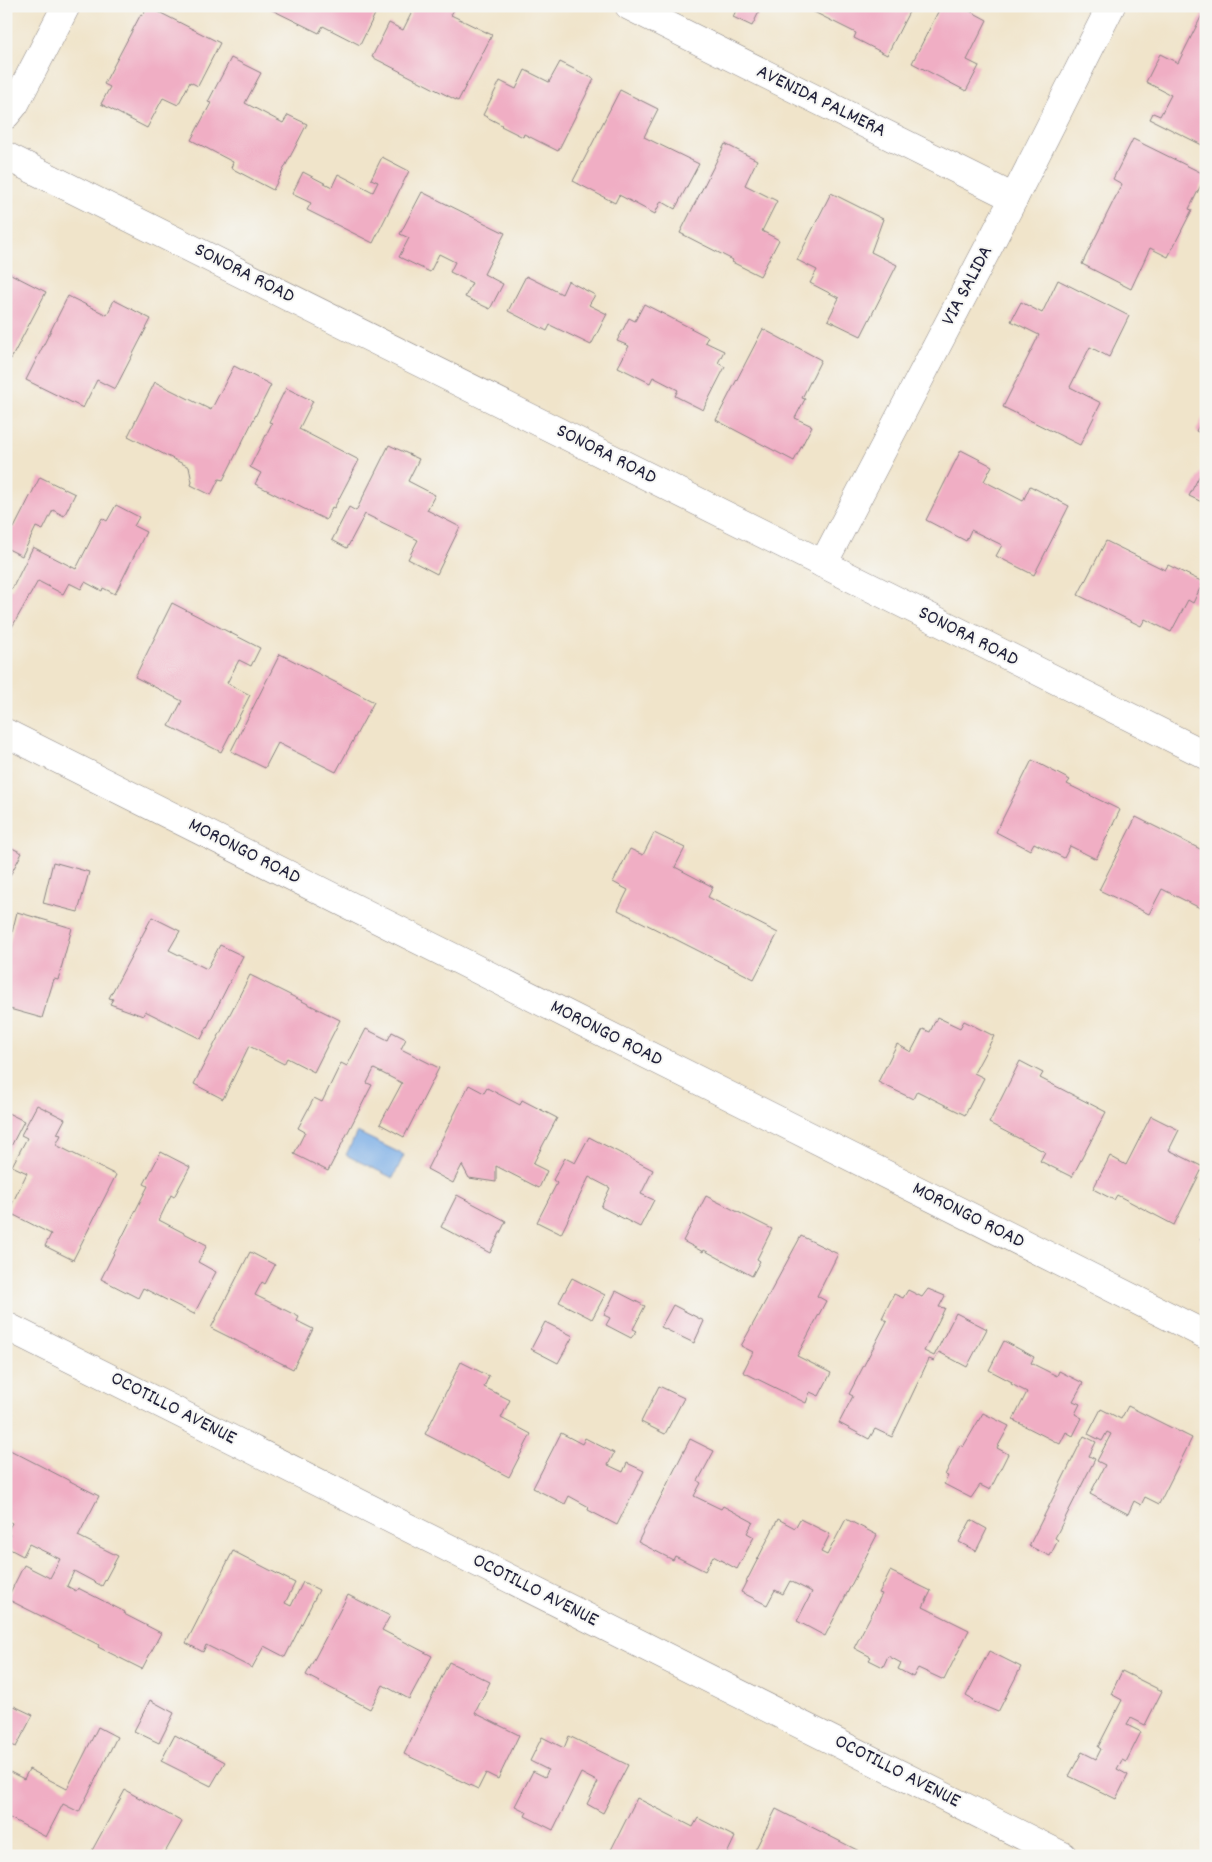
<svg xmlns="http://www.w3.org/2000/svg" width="1212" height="1862" font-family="Dekko,sans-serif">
<rect width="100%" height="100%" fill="#f6f6f2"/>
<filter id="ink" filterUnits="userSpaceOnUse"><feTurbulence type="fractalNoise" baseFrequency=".02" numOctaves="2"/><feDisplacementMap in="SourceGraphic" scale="10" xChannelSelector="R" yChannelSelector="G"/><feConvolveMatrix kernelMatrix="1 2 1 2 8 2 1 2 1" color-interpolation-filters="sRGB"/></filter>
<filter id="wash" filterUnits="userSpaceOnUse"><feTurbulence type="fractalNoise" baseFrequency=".0096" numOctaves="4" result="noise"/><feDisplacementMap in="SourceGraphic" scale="20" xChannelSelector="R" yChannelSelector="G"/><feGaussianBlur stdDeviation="1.12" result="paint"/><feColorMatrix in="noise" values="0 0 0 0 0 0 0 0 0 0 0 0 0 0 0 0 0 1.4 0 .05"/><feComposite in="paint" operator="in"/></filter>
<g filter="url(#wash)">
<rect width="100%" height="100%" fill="#f0e4ca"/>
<!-- water -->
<polygon fill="#7aade6" stroke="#4e6890" points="357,1132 404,1155 393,1178 346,1155"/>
<g id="blocks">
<!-- building -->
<g fill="#f0aec4">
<polygon points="147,6 220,43 198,86 190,82 178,105 163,98 147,128 101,104 110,87 104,84 141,14 143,15"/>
<polygon points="264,6 379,6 360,45 323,26 319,33"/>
<polygon points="415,6 456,6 451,15 492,35 458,101 372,57 389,23 403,30"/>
<polygon points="738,6 762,6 752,26 733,17"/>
<polygon points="802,6 912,6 887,55 854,38 856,33"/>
<polygon points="941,6 961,6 987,20 967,60 979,66 966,91 912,63"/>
<polygon points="1206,7 1206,147 1150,119 1153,113 1160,116 1171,95 1146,82 1160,54 1178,63"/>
<polygon points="231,58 261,73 245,103 283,123 288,115 307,124 273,190 231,168 233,162 191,140 211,103 208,102"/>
<polygon points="560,62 594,79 558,151 524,134 523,137 501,126 502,125 483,115 500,81 516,89 525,70 549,82"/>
<polygon points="620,90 658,109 644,137 699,164 675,209 661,201 655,214 619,195 615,203 573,181"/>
<polygon points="1133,139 1206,175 1189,209 1192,210 1168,257 1150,248 1131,289 1082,264 1122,184 1113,179"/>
<polygon points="725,144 757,160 745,185 777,201 762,231 779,240 760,276 732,262 733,260 680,233"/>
<polygon points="382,157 409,171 373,243 307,210 311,203 292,194 303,172 332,187 338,174 373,192 378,182 371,179"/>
<polygon points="422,192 505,233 484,274 503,284 490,309 465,297 472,283 450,272 455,262 439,254 430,272 399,257 409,238 400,234"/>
<polygon points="831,193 883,219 871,252 897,265 861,336 828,320 839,298 810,283 817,270 797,260"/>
<polygon points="9,273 46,292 11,359 6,356 6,278"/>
<polygon points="526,276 562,294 568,281 595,295 589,305 607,314 591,345 550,325 547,331 508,311"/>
<polygon points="1058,280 1129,316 1109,357 1090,347 1070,387 1101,403 1080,445 1003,407 1039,335 1011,321 1021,302 1042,313"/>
<polygon points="68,296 107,315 114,300 151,319 115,389 97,380 83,408 26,380"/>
<polygon points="644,304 708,337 705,342 724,351 718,363 725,367 703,410 675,396 678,390 653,377 650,383 618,367 629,346 617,341 629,318 635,321"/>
<polygon points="763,329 821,360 802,398 805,399 795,418 812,426 794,461 716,420"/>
<polygon points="234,366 271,385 223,480 219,479 211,495 191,485 192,482 189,467 128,436 155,382 211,410"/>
<polygon points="286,388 313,401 299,429 359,460 334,508 332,507 326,520 255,484 261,473 250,467 272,423 269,422"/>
<polygon points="1206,412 1206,436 1196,431"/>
<polygon points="389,445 419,459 408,481 435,495 427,510 460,527 437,574 408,559 418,540 365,514 347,548 332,540 349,507 356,511"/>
<polygon points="961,450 992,466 984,481 1023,501 1030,486 1069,506 1034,575 996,556 1002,545 971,530 966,541 926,520"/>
<polygon points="1206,463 1206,504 1189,496"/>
<polygon points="40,477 75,494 64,516 53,510 43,530 36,527 22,556 6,548 6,524 14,528"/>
<polygon points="116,505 139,517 134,526 146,532 115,594 103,588 102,591 85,582 81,589 69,583 63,594 38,581 12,627 6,625 6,587 12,589 33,547 76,569 102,518 107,521"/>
<polygon points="1106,541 1165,570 1168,565 1203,582 1193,603 1188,600 1171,632 1145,619 1141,626 1078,595"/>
<polygon points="172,603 260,648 251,666 239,660 227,683 250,695 221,752 169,726 182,701 135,677"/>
<polygon points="280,654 374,702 336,772 278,743 265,768 231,751"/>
<polygon points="1032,760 1070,780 1067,784 1120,810 1096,859 1070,846 1064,858 1034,843 1030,850 996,832"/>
<polygon points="1136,817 1206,852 1206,911 1162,889 1149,914 1099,890"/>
<polygon points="654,833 685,848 675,867 713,887 708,897 778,933 754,979 618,910 628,890 613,882 630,849 643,855"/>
<polygon points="6,845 22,853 6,883"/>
<polygon points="53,862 89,872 78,912 43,903"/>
<polygon points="17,912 72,928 58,980 54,979 42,1018 6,1008 6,958"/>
<polygon points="152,917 180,931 169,950 207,969 220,945 243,956 201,1039 145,1011 143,1016 110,1004 113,999 109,998"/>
<polygon points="250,975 340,1020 314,1072 287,1058 284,1064 249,1046 223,1099 194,1084"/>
<polygon points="937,1017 960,1028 964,1021 994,1036 974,1073 984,1078 965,1115 917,1091 913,1099 878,1082 897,1044 911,1052 923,1029 930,1032"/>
<polygon points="366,1029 388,1040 392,1032 406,1039 401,1049 439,1068 404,1137 380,1124 402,1083 374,1069 367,1083 372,1085 328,1171 294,1154 305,1132 298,1128 314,1098 322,1102 341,1063 347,1066"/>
<polygon points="1020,1061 1043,1073 1040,1078 1106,1112 1072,1177 1040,1161 1045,1152 989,1123"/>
<polygon points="469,1085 484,1093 487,1088 520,1105 522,1100 557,1118 533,1164 547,1171 539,1188 496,1166 496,1182 469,1178 462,1165 453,1183 427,1169"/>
<polygon points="37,1105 65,1119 57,1134 61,1135 56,1145 116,1175 73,1260 45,1246 51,1234 8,1212 27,1173 12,1166 27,1138 21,1135"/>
<polygon points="6,1112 24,1121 6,1156"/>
<polygon points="1151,1116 1179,1130 1169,1150 1203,1167 1174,1225 1117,1195 1114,1200 1093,1189 1110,1156 1126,1165"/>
<polygon points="589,1137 653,1170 641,1194 654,1200 640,1227 601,1207 610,1188 589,1177 561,1234 537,1222 557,1183 553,1180 565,1158 575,1163"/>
<polygon points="161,1152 190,1167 174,1197 171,1195 159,1220 207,1245 198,1262 216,1272 194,1314 143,1288 138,1298 101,1279 148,1186 144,1184"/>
<polygon points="457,1195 506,1221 490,1253 441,1227"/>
<polygon points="706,1196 772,1229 757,1259 760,1261 752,1276 704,1250 703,1252 683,1241"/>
<polygon points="1206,1229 1206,1243 1200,1240"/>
<polygon points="801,1236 838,1254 817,1296 826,1301 797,1356 831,1373 819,1396 810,1392 806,1403 743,1372 753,1352 741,1346"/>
<polygon points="250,1252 275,1265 265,1284 262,1282 255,1295 299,1317 297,1321 313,1329 293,1369 211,1328"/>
<polygon points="572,1278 605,1295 592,1319 559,1302"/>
<polygon points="928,1289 945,1296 939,1307 945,1308 924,1351 934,1356 956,1313 987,1329 967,1367 939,1352 934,1361 929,1359 892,1437 875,1429 869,1439 839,1423 853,1396 849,1394 887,1321 882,1318 894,1294 903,1298 908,1290 922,1297"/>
<polygon points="616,1291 645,1306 633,1329 637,1331 631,1338 606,1325 610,1318 604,1315"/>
<polygon points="673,1305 704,1321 694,1343 661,1327"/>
<polygon points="545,1322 573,1336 558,1363 531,1349"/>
<polygon points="1004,1341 1034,1357 1031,1363 1057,1376 1059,1371 1083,1383 1073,1401 1080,1404 1075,1414 1082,1418 1073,1436 1066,1432 1060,1444 1013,1420 1027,1392 1011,1384 1012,1382 989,1370"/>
<polygon points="461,1362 489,1376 484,1387 510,1400 501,1418 531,1434 509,1477 425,1434"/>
<polygon points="659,1386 684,1398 665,1434 641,1422"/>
<polygon points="1128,1406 1192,1438 1159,1504 1145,1497 1141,1505 1134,1501 1128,1514 1090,1494 1105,1465 1097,1461 1111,1434 1107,1432 1102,1441 1088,1434 1101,1409 1121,1419"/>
<polygon points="983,1413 1009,1426 997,1448 1008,1454 990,1490 980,1485 971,1498 944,1484 948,1476 945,1475 960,1445 963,1447"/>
<polygon points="561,1433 582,1444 585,1438 614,1453 608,1465 623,1472 627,1463 644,1471 617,1525 588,1510 589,1507 569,1496 565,1504 533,1488"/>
<polygon points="1084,1436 1096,1442 1089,1456 1095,1459 1055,1538 1058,1540 1050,1556 1029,1546"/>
<polygon points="690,1439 714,1451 698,1481 701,1483 694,1496 721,1509 723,1506 753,1522 747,1533 754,1537 737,1569 713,1556 705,1571 675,1556 673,1560 638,1542"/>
<polygon points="10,1450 99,1496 78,1536 118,1556 102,1586 74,1571 67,1586 76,1591 78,1588 125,1612 124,1614 161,1633 142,1669 98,1647 99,1645 7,1599 24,1565 50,1578 60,1559 29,1544 23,1556 6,1547 6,1542 10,1535 6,1533 12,1523 6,1520 6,1456"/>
<polygon points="778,1519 795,1528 800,1519 830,1534 821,1552 827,1555 846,1519 877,1535 825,1636 797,1621 812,1592 790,1581 783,1594 775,1590 767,1605 741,1592"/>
<polygon points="971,1520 987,1529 976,1551 959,1542"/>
<polygon points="233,1551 295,1583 285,1603 291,1606 303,1582 319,1590 285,1657 264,1646 252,1668 206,1645 203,1652 186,1643"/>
<polygon points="890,1571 931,1591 923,1607 969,1630 944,1680 918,1668 913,1677 898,1669 901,1663 888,1656 883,1667 869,1660 871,1657 854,1648 882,1594 879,1593"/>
<polygon points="348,1595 390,1616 382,1630 432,1656 409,1699 383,1685 370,1709 306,1675"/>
<polygon points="989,1651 1021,1667 998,1712 972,1701 973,1700 966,1696"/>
<polygon points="449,1662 490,1682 475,1713 519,1735 498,1779 486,1773 478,1789 404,1754"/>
<polygon points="1122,1671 1162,1691 1145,1725 1131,1718 1127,1725 1141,1732 1126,1762 1122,1760 1117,1769 1128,1775 1116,1799 1069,1776 1082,1752 1096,1759 1101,1749 1098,1747 1122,1700 1111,1694"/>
<polygon points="150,1700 174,1713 159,1743 134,1731"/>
<polygon points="14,1706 33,1715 16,1747 12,1745 6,1756 6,1722"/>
<polygon points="98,1727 117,1737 79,1812 63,1804 46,1837 6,1816 6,1770 24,1779 29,1769 67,1789"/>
<polygon points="175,1735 225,1762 211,1786 161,1761"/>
<polygon points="569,1736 628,1765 603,1813 587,1804 598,1782 581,1773 553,1830 525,1816 527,1812 515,1806 533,1771 545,1777 548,1770 530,1761 542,1737 564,1748"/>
<polygon points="125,1790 182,1822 163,1856 89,1856"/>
<polygon points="637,1798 693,1827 698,1818 735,1837 726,1856 608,1856"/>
<polygon points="776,1809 859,1851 856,1856 752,1856"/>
</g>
</g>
</g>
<g filter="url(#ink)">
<use href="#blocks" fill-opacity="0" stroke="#898382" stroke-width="1"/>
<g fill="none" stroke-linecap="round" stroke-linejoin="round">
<defs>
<g id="minor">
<polyline points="629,6 1014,198"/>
<polyline points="6,115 15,104 66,6"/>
<polyline points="6,156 1206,755"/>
<polyline points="823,564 1014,198 1111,6"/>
<polyline points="6,733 1206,1335"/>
<polyline points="6,1326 1063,1856"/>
</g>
</defs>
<!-- minor casing -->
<use href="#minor" stroke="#898382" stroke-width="29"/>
<!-- minor -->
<use href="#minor" stroke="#fff" stroke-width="28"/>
</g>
</g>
<g text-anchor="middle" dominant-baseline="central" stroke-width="4" stroke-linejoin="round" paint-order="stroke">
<!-- street labels -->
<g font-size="20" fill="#22223b" stroke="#f6f6f2">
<text transform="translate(821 102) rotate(26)">AVENIDA PALMERA</text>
<text transform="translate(244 274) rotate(27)">SONORA ROAD</text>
<text transform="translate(968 286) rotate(-62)">VIA SALIDA</text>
<text transform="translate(606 455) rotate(27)">SONORA ROAD</text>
<text transform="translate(968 637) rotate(27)">SONORA ROAD</text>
<text transform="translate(244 852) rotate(27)">MORONGO ROAD</text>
<text transform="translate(606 1034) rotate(27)">MORONGO ROAD</text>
<text transform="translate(968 1216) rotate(27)">MORONGO ROAD</text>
<text transform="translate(173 1409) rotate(27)">OCOTILLO AVENUE</text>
<text transform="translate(535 1591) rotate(27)">OCOTILLO AVENUE</text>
<text transform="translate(897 1772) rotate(27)">OCOTILLO AVENUE</text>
</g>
</g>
<!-- margin -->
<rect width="1212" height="1862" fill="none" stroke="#f6f6f2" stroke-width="25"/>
</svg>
